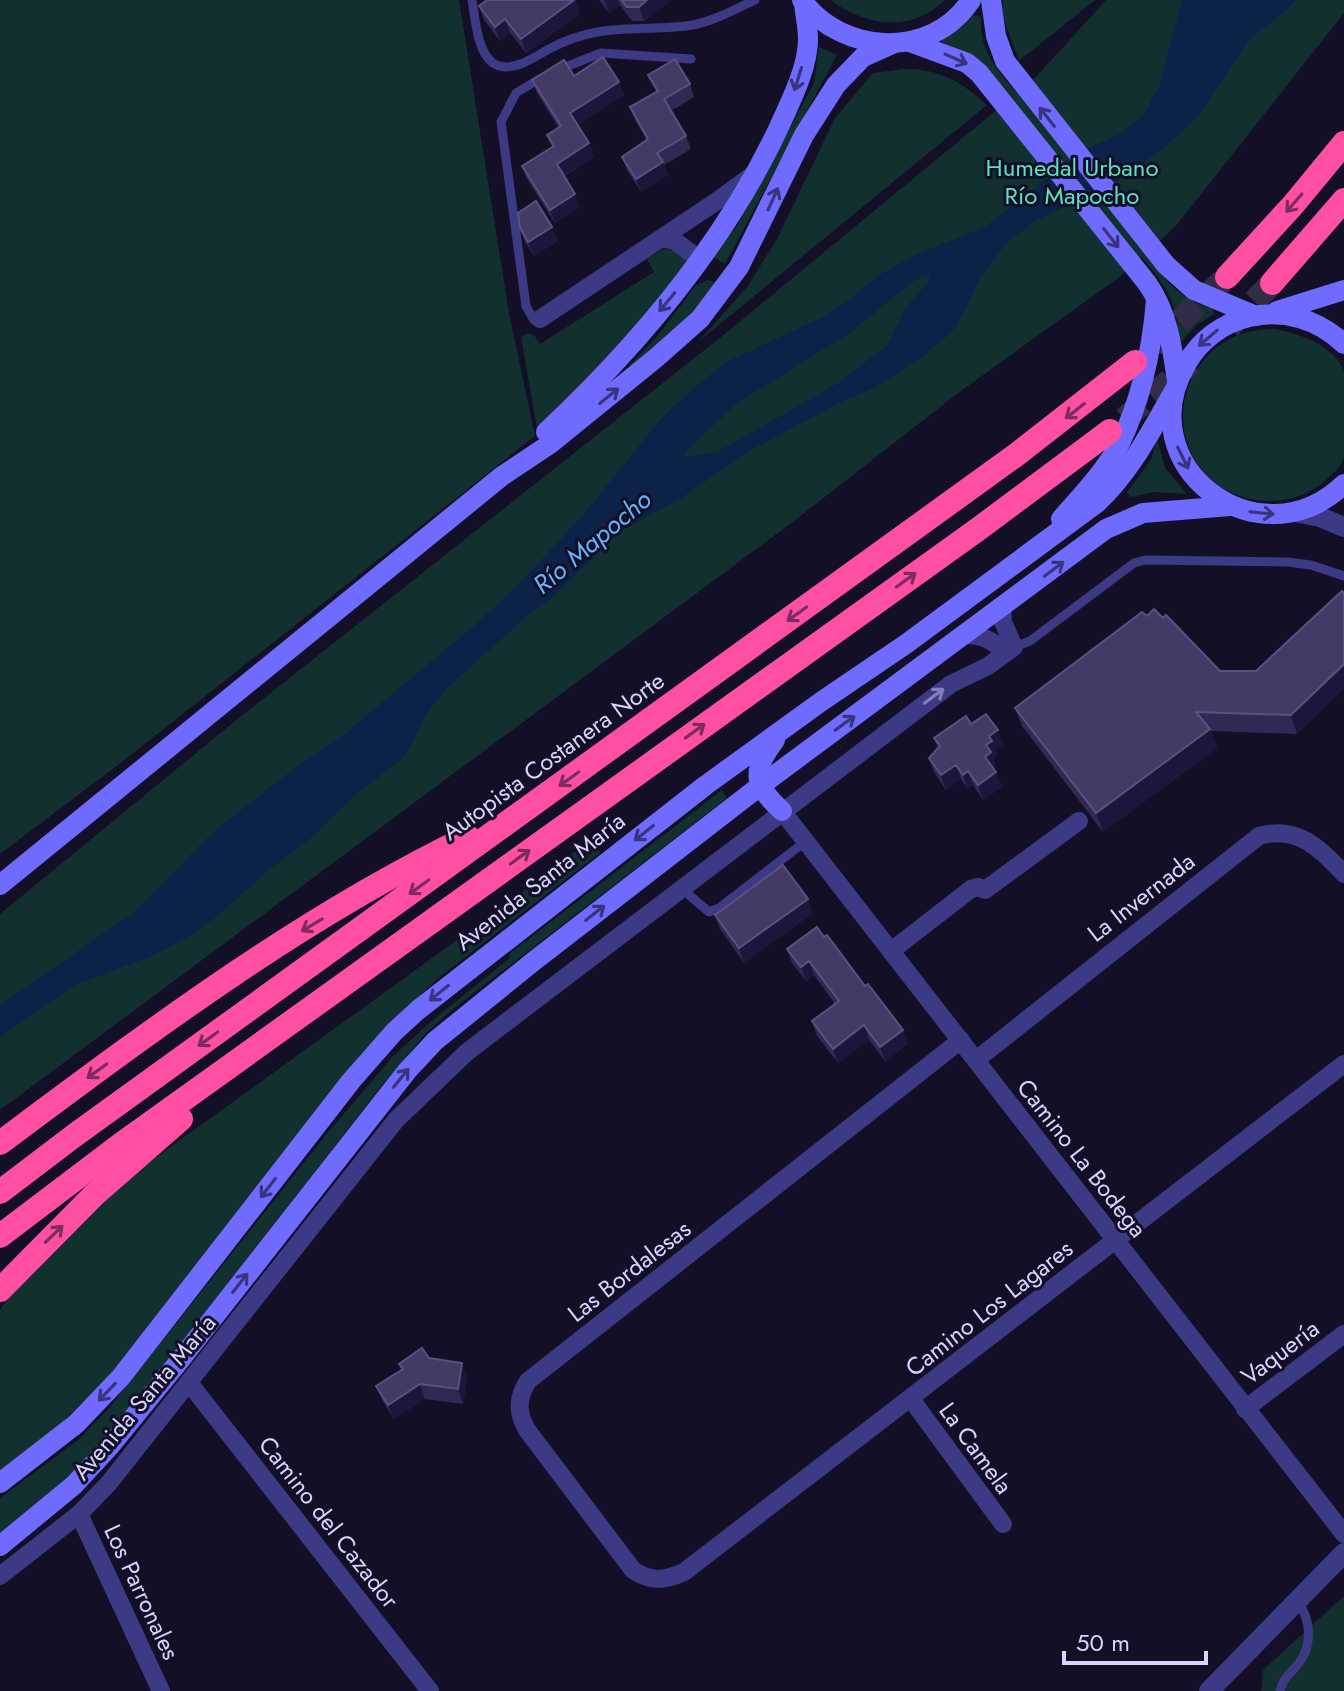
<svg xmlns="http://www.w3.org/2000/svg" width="1344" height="1691" font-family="Jost,sans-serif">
<rect width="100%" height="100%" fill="#130f26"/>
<!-- green -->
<g fill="#12302f">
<polygon points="0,0 459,0 509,313 535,436 118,765 0,854"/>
<path d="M830 0H945C909 34 867 26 830 0Z"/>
<polygon points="1003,0 1095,0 1019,61 1002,14"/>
<path d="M1106 0H1344V13L1175 227 1145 254C1166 280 1179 299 1213 309L1214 314 1197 325 1179 344C1179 306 1166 284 1141 257L1118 278 958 393 794 521 0 1110V914L235 721 726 333 1011 98 942 44V40L963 26 973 15 981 17C979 50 996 69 1017 93L1036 77Z"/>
<polygon points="819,47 837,55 725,264 711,256 737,226 814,83"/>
<path d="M904 69C941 69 960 81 987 105L698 342 747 287 777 239 835 118 873 73Z"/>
<polygon points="663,249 675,250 691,264 538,434 521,337 528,333 534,335 540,344 654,272 647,259"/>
<polygon points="708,280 717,283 685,324 631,369 630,365 659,334 696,285"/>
<path d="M1273 329C1297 332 1335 346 1344 371 1344 385 1344 406 1344 420 1344 431 1344 446 1344 457 1342 466 1332 475 1325 481 1290 511 1235 507 1204 472 1167 430 1181 363 1232 338 1245 331 1259 330 1273 329Z"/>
<polygon points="1157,438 1165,468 1187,494 1155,492 1130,497 1127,492 1151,460"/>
<polygon points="722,790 727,798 453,1009 427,1032 382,1085 139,1398 67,1480 0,1536 0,1498 78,1440 109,1408 325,1136 393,1056 434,1019 510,958 509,954"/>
<polygon points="587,842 601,852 442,975 388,1025 361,1054 113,1371 63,1422 0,1471 0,1310 19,1281 122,1182 511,901"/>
<polygon points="1344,1596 1344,1691 1261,1691 1263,1670"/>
</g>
<!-- water -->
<path fill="#0c2248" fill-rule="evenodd" d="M1182 0H1296L1282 14 1251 38 1198 116 1163 149 1113 184 1033 222 1006 244 980 277 966 309 952 332 922 357 872 389 841 402 751 450 678 500 619 532 552 598 529 614 443 692 424 718 406 755 353 797 311 838 264 874 216 917 189 936 150 957 77 984 0 1037V1005L133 913 213 832 303 762 346 733 475 625 518 585 585 513 659 421 696 386 727 362 824 316 851 298 879 275 917 254 985 227 1082 151 1120 134 1134 123 1144 114 1159 87ZM923 276H930L929 281 905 309 887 345 840 382 717 452 685 457 684 453 736 404 851 332 912 282Z"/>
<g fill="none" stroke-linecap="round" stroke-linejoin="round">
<!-- motorway-tunnel -->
<g stroke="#312d47" stroke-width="24" stroke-dasharray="24 12" stroke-linecap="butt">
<polyline points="1229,327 1272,283"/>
<polyline points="1153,346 1227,277"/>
<polyline points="1124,419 1191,363"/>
</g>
<!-- service -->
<g stroke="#3d3a85" stroke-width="9">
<path d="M472 0C475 17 477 52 493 63 510 75 534 57 549 49 599 22 634 32 686 26 711 23 733 10 755 0"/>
<polyline points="558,70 601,53 691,59"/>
<polyline points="540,319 534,320 526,306 501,122 516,93 541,78"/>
<polyline points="1014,647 1030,641 1134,563 1145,560 1287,562 1311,565 1344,576"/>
<polyline points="682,889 709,912 719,908 806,841"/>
<path d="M1280 1691C1283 1678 1290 1674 1298 1664 1313 1646 1311 1620 1298 1602"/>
</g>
<!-- minor -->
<g stroke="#3d3a85" stroke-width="18">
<polyline points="662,238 675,241 700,260"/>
<polyline points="540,319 714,203 754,174"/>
<path d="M964 635C983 635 992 640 1006 653"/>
<polyline points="782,811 1344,1534"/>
<polyline points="891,951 971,889 978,887 985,890 1079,821"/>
<path d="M961 1040 528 1381C517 1398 517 1412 527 1430L633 1570C651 1582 664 1581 684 1572L1344 1064"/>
<path d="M976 1060 1259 836C1298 825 1319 848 1344 874"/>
<polyline points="190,1384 430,1691"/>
<polyline points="911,1399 1003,1524"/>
<polyline points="1245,1409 1344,1334"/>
<polyline points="79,1514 161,1691"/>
<polyline points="0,1576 79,1514 109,1483 396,1120 467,1052 951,684 988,666 1014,647 1003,622 1002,607"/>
</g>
<!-- tertiary -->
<g stroke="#3d3a85" stroke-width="20">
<polyline points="1295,512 1320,517 1344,527"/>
<polyline points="1209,1691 1344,1553"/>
</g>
<!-- secondary -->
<g stroke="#6f6bff" stroke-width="20">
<path d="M802 0C842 55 932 60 971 0"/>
<polyline points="991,0 996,36 1005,61 1166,265 1194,290 1256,316"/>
<path d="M910 42 967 63 979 73 1147 283C1168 313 1172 346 1177 381"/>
<polyline points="1277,311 1344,290"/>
<path d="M1344 344C1318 319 1283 309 1249 317 1223 323 1200 340 1187 363 1126 465 1259 566 1344 484"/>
<path d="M546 432C643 341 731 236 785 114 795 92 808 64 808 39 808 27 805 14 804 3"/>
<path d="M1061 519C1081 496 1104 472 1119 445 1141 401 1152 349 1156 300"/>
<path d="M775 740C751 772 753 784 782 811"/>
<polyline points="0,885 502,476 550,444 656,358 700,319 739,267 804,135 836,85 863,57 892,44"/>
<path d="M0 1483 76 1424 121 1377 351 1081 394 1032 418 1010 706 785 822 701 906 644 1097 503C1131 471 1151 431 1174 391"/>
<polyline points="0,1546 74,1485 110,1446 181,1359 407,1071 435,1041 534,961 760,786 1106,529 1143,513 1230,506"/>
</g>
<!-- motorway -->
<g stroke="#ff4fa3" stroke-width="24">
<polyline points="1227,277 1293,205 1344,143"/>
<polyline points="1272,283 1344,200"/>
<path d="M0 1143C149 1032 300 918 468 837"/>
<polyline points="0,1192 75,1135 1016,455 1135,362"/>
<polyline points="0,1236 120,1145 977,530 1110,431"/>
<polyline points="0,1290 94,1195 181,1119"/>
</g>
</g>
<!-- wall -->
<g fill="#312854">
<polygon points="575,0 580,14 526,53 510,33 500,41 484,20 479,6"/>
<polygon points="599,0 671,0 644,21 632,21 620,5 609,13"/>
<polygon points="648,75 690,84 694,97 671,111 686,136 691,149 664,165 668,175 641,192 627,170 622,157 647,141 635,120 630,107 656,92"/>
<polygon points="574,76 619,82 624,95 577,125 589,143 594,157 564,176 580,207 555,223 527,179 522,166 552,147 547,135 558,127 537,93 532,80"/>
<polygon points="520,228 558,241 534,256 525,242"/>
<polygon points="1342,591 1297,734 1211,731 1217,748 1103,832 1022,726 1015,708 1147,616 1163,618 1220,671 1256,671"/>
<polygon points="971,724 1003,744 995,750 997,755 993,758 996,767 994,768 1002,787 983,800 973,785 968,789 961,779 946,790 934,772 929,758 938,748 934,738"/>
<polygon points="813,913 744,963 720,929 715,915"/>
<polygon points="787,949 865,986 903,1030 908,1044 885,1061 869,1040 838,1063 817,1036 812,1021 835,1004 814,975 806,981 792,963"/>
<polygon points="429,1358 467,1377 463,1404 425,1399 394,1419 382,1400 376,1386 401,1370 399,1364"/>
</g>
<!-- shaded-wall -->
<g fill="#1d163a">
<polygon points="575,0 580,14 526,53 521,39"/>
<polygon points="604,0 618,0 620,5 609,13"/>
<polygon points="647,0 671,0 644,21 639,7"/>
<polygon points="505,19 510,33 500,41 495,27"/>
<polygon points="619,82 624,95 575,127 570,113"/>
<polygon points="589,143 594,157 561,177 557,164"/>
<polygon points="663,162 668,175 641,192 636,179"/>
<polygon points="575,194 580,207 555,223 550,210"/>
<polygon points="552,227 558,241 534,256 528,242"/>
<polygon points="1344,664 1344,689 1297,734 1291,715"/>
<polygon points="1210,729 1217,748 1103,832 1096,813"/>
<polygon points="998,730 1003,744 995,750 997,755 993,758 996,767 991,771 985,757 986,745 989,736"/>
<polygon points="956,765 961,779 946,790 941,775"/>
<polygon points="968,771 973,785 968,789 963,775"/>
<polygon points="996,772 1002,787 983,800 978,785"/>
<polygon points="808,899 813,913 744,963 739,948"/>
<polygon points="809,961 814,975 806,981 801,967"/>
<polygon points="864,1025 869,1040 838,1063 833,1049"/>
<polygon points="903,1030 908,1044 885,1061 880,1047"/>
<polygon points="462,1363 467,1377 463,1404 458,1389"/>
<polygon points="420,1384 425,1399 394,1419 388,1405"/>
</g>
<!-- building -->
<g fill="#433a66" stroke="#5a527e" stroke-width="2">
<polygon points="487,0 574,0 521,39 505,19 495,27 479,6"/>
<polygon points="621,0 647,0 639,7 627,7"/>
<polygon points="603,57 619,82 570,113 589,143 557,164 575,194 550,210 522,166 554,146 547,135 561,126 532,80 564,60 574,76"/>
<polygon points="675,59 690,84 664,99 686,136 657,153 663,162 636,179 622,157 648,139 630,107 658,91 648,75"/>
<polygon points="536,201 552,227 528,242 520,228 518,213"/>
<polygon points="1342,591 1344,593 1344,664 1291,715 1196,712 1210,729 1096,813 1015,708 1142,612 1147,616 1154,609 1163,618 1166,615 1220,671 1256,671"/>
<polygon points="986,714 998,730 989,736 992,741 986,745 991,752 985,757 996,772 978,785 968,771 963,775 956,765 941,775 929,758 940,746 934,738 966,716 971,724"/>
<polygon points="783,865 808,899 739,948 715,915"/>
<polygon points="817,927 824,937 827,935 865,986 868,984 903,1030 880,1047 864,1025 833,1049 812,1021 839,1001 809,961 801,967 787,949"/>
<polygon points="422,1348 429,1358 462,1363 458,1389 420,1384 388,1405 376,1386 403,1369 399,1364"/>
</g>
<!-- one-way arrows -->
<defs><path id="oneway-shaft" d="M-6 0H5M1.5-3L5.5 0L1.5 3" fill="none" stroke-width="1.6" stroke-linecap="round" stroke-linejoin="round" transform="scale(2)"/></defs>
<g stroke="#38347d">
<use href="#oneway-shaft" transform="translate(956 59) rotate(24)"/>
<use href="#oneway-shaft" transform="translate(798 79) rotate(107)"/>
<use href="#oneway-shaft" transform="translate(1047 117) rotate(-128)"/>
<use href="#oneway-shaft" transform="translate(773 199) rotate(-66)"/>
<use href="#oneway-shaft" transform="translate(1111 238) rotate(52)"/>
<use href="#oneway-shaft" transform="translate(667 302) rotate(130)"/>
<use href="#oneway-shaft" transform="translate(1208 338) rotate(140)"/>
<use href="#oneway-shaft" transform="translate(609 396) rotate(-39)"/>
<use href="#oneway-shaft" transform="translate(1183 458) rotate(64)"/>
<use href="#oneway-shaft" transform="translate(1262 513) rotate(6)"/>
<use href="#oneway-shaft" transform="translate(1054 569) rotate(-37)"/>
<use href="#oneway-shaft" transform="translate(845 723) rotate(-36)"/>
<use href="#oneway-shaft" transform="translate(644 833) rotate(142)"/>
<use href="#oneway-shaft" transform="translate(595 913) rotate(-38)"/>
<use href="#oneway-shaft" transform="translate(439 993) rotate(141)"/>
<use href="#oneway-shaft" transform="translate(401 1078) rotate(-51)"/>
<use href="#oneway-shaft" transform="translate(268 1188) rotate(128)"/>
<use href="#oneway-shaft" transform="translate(240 1283) rotate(-52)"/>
<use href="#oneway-shaft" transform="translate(107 1392) rotate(134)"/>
</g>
<g stroke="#7d2c5e">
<use href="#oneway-shaft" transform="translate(1294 203) rotate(131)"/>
<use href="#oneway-shaft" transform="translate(1075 411) rotate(142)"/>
<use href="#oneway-shaft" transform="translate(906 580) rotate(-36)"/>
<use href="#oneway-shaft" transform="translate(797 614) rotate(144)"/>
<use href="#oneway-shaft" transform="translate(695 731) rotate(-36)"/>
<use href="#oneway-shaft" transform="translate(569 779) rotate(144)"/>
<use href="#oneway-shaft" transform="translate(520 857) rotate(-36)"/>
<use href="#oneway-shaft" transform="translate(419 887) rotate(144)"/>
<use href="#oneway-shaft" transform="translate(312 925) rotate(149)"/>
<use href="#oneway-shaft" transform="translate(208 1039) rotate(144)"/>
<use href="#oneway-shaft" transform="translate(97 1071) rotate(144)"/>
<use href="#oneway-shaft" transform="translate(54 1234) rotate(-44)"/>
</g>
<use stroke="#837fbc" href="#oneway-shaft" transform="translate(934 696) rotate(-37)"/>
<g text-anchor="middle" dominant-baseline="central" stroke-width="6" stroke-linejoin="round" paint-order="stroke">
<!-- park labels -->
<g font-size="24" fill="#5fe0c0" stroke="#130f26">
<text x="1072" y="167">Humedal Urbano<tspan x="1072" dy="28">Río Mapocho</tspan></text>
</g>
<!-- street labels -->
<g font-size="24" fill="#d9d4ff" stroke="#130f26">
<text transform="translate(553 756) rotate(-36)">Autopista Costanera Norte</text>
<text transform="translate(540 881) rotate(-38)">Avenida Santa María</text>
<text transform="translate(1141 897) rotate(-38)">La Invernada</text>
<text transform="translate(1082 1158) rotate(52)">Camino La Bodega</text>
<text transform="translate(629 1271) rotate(-38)">Las Bordalesas</text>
<text transform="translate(989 1308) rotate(-38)">Camino Los Lagares</text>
<text transform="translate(1280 1352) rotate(-37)">Vaquería</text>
<text transform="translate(144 1397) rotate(-50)">Avenida Santa María</text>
<text transform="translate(976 1448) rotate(54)">La Camela</text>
<text transform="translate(329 1522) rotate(52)">Camino del Cazador</text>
<text transform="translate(142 1592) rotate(65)">Los Parronales</text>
</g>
<!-- water labels -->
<g font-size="26" font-style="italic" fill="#62b6ff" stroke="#130f26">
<text transform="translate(592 542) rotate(-40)">Río Mapocho</text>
</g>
</g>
<!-- scale -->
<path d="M1064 1651v12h142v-12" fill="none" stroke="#d9d4ff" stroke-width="4"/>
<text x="1076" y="1651" font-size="24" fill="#d9d4ff" stroke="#130f26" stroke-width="6" paint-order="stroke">50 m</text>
</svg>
